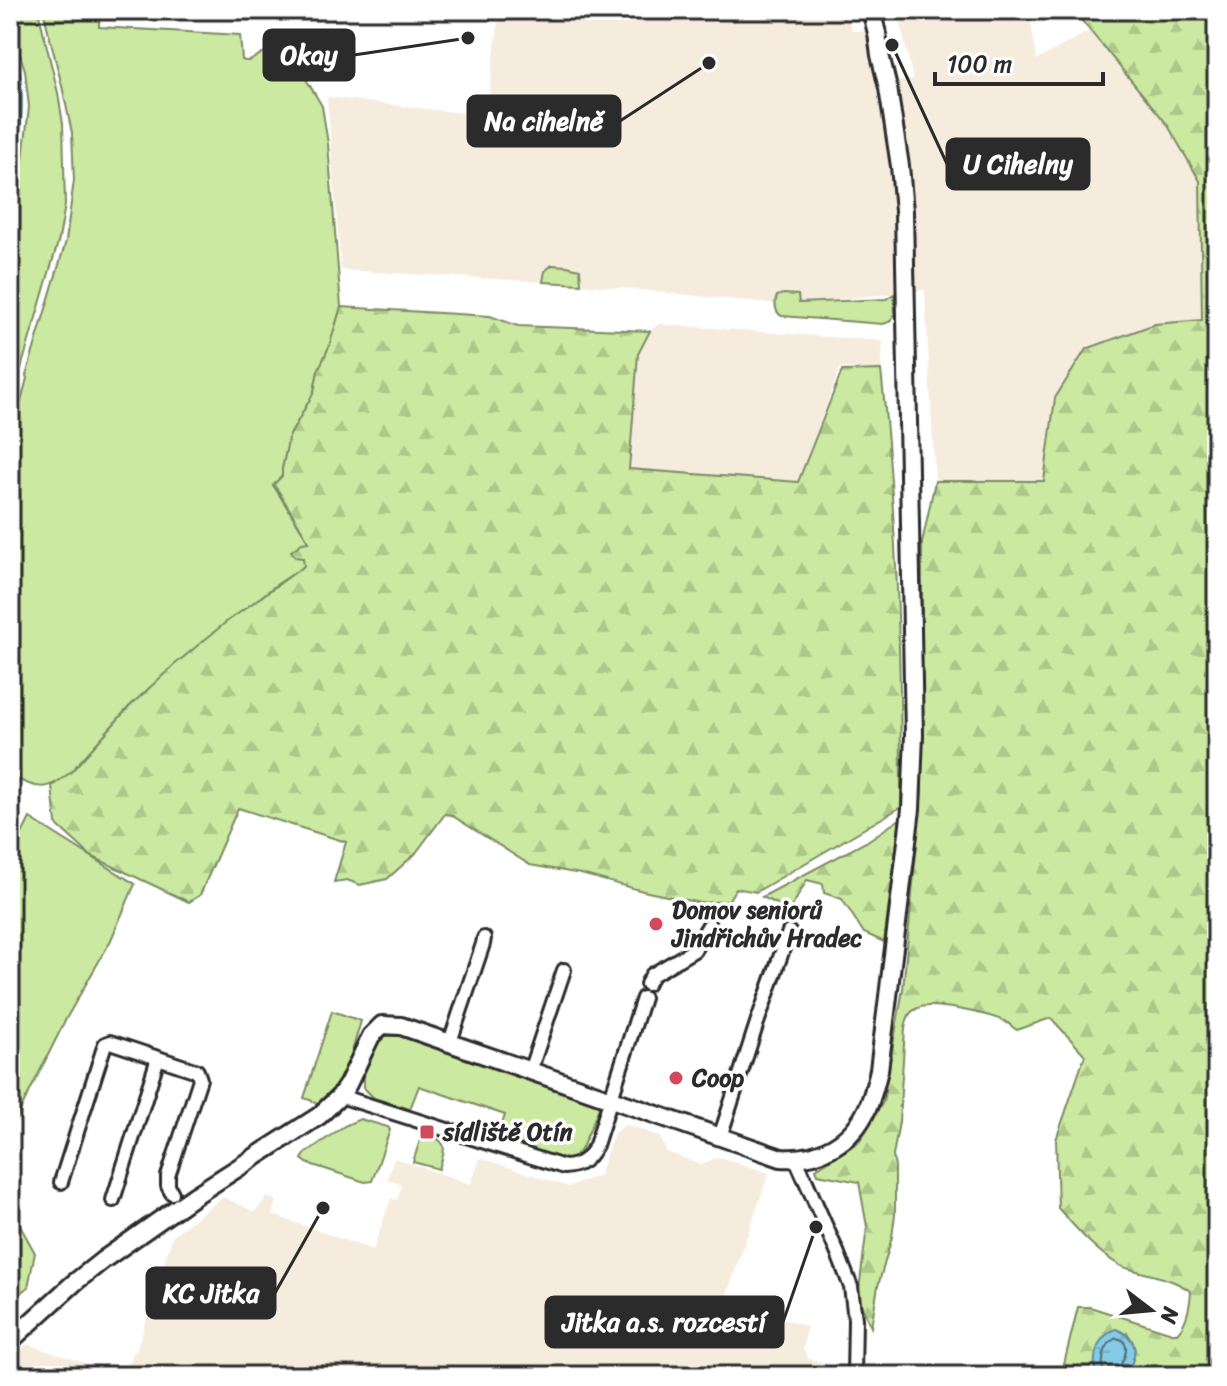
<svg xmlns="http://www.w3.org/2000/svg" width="1227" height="1386" font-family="Sriracha,sans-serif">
<defs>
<pattern id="forest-firs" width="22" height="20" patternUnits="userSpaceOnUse" patternTransform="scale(2)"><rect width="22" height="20" fill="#cbe9a0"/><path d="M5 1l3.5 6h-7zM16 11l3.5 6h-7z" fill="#aec88a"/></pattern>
<pattern id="water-ripples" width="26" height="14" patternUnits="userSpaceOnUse" patternTransform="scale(2)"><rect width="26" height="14" fill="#85cbe6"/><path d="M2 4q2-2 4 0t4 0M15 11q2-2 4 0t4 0" fill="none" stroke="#73aec5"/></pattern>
</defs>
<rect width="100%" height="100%" fill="#fff"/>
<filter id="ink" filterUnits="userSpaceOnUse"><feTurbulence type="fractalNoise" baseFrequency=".0125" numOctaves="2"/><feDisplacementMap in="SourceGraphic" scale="16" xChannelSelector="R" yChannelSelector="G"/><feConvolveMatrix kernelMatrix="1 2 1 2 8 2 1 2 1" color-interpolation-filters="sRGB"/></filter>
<g filter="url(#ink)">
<!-- built -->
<g fill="#f6ecde">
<polygon points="500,10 845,10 852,31 868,31 881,85 913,79 901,26 903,10 1029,10 1037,60 1089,31 1167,124 1200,181 1202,321 1155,324 1055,398 1044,481 935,481 925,290 785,305 581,284 341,270 327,97 486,116"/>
<polygon points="659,324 883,341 881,370 840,368 798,482 628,469 638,354 650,331"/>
<polygon points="626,1124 660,1137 667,1152 702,1165 713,1159 723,1158 769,1173 726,1297 736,1302 725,1336 743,1342 755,1309 807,1327 803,1349 809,1359 827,1363 823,1376 125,1376 133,1352 136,1352 173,1235 223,1197 255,1212 267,1197 277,1201 273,1215 373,1250 391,1198 397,1200 402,1185 387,1179 394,1158 471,1184 480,1158 569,1187 599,1175 614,1133"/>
<polygon points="27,1344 124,1376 10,1376 10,1363"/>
</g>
<!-- green -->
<g fill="#cbe9a0" stroke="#7b8a66" stroke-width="2">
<polygon points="10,10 38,10 58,93 63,124 65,205 59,239 10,406 10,270 29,107 25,70 18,49 10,34"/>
<path d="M43 10H99V27L240 35 242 60C252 64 254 56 265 52 277 47 291 45 304 42L309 48 306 79 322 106 328 144 341 307 329 347 318 371 314 392 289 437 282 469 283 476 273 485 309 542 303 558 305 566 276 585 174 666 129 707 71 772C47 793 36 789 10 775V445L27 378 26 376 66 241 74 180 72 133 62 86Z"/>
<polygon points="552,265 567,266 580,269 581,284 543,282 545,271"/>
<path d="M783 294 798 295 799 303 886 299 894 294 895 314 889 322 883 324 782 316C775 313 774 303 777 296Z"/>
<polygon points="30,818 135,884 110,942 67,1017 10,1131 10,858"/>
<polygon points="332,1011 361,1021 346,1072 332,1090 318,1103 304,1098"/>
<path d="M386 1036H405L595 1100 599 1108 582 1148 573 1158 563 1160 498 1136 505 1115 419 1086 410 1109 374 1098 364 1088C363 1064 367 1051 386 1036Z"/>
<polygon points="360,1119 388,1127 390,1130 372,1181 365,1182 307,1163 302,1159 306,1153 344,1126"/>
<path d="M422 1134C449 1139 446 1147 439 1169L413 1162Z"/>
<polygon points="10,1185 19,1224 35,1253 28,1287 10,1301"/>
</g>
<!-- forest -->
<g fill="url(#forest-firs)" stroke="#7b8a66" stroke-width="2">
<path d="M1073 10H1217V1376H1123C1134 1363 1139 1347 1127 1333L1094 1365 1096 1376H1061L1078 1307H1090L1172 1333H1177C1187 1323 1190 1306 1191 1292 1177 1280 1155 1276 1137 1271 1131 1269 1124 1268 1119 1265 1095 1251 1077 1229 1058 1208L1056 1140 1085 1055 1051 1018 1017 1030C1013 1028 1010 1024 1006 1022 992 1015 931 1001 918 1008 908 1012 907 1019 905 1029L899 1122 893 1156 895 1167V1215L892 1237 878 1286 871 1327 858 1298 867 1227 859 1182 818 1174 816 1169 860 1141 883 1102 903 989 922 790V543L935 481H1044L1055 398 1086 349 1155 324 1202 320 1200 181 1167 124Z"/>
<path d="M341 307 490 316 518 326 650 331 638 354 629 469 798 482 842 371 881 370C897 516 901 660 901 807L756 892 736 888 728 901 700 903 643 891 581 874 530 865 451 815 445 814 415 854 387 879 360 885 347 880 334 882 346 842 238 808 200 895 189 902 91 856 56 824 52 786 71 772 129 707 174 665 225 623 304 566 303 558 295 557 291 551 302 543 309 542 279 492 273 485 282 476V469L289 437 314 392 318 371 329 347Z"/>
<polygon points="900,819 884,942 864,933 842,899 824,893 823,884 807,880 790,910 762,897 866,842"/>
</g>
<!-- water -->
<path fill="url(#water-ripples)" stroke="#618b9b" stroke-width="2" d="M1116 1329C1141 1339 1138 1358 1123 1376H1096C1092 1357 1097 1336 1116 1329Z"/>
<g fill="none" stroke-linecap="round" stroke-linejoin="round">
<!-- shore -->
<path stroke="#4f6b76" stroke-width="2" d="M1103 1376C1102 1361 1102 1346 1116 1338L1123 1340C1132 1353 1118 1364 1117 1376"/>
<!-- stream -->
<path stroke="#618b9b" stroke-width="3" d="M10 47C33 86 15 161 10 205"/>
<defs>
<g id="minor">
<polyline points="647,984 652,975 694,950 709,925"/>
<polyline points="452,1036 483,944 484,938"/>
<polyline points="530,1071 564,970"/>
<path d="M340 1096 564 1167C581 1166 588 1159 596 1145L643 998"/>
<polyline points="720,1137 757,1023 789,932"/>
<polyline points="796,1159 838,1254 851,1287 855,1319 854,1376"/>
<polyline points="61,1182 105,1044 110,1042 197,1071 200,1079 168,1176 168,1186 172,1193"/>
<polyline points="113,1200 158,1058"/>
</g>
<path id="tertiary" d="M10 1341 74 1283 103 1260 194 1196 319 1116 340 1096 348 1084 371 1036 382 1025 401 1026 781 1158C819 1161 853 1142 868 1107 873 1095 876 1082 879 1070L911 809 914 735 904 211 900 166 888 88 880 55 877 33 871 10"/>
</defs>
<!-- minor casing -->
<use href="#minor" stroke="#2b2b2b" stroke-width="18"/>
<!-- tertiary casing -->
<use href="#tertiary" stroke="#2b2b2b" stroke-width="22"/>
<!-- minor -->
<use href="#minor" stroke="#fff" stroke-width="12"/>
<!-- tertiary -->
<use href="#tertiary" stroke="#fff" stroke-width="16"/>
</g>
</g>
<!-- markers -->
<g fill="#d1495b" stroke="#fff" stroke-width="3">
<circle cx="656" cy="924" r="8"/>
<circle cx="676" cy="1078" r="8"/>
<rect x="419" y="1124" width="16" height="16" rx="4"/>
</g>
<g text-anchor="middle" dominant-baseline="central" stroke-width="7" stroke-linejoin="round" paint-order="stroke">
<!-- poi labels -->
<g font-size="24" font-weight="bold" fill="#2b2b2b" stroke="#fff" text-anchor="start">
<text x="672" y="910">Domov seniorů<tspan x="672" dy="28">Jindřichův Hradec</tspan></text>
<text x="692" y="1078">Coop</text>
<text x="443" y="1132">sídliště Otín</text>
</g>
</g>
<!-- callouts -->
<path fill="none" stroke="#2b2b2b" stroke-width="3" d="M468 38L354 55M709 63L620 121M892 45L947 164M323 1208L275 1293M816 1227L783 1322"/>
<g fill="#2b2b2b" stroke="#fff" stroke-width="3">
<circle cx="468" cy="38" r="8"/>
<circle cx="709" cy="63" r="8"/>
<circle cx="892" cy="45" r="8"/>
<circle cx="323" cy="1208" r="8"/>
<circle cx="816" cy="1227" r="8"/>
</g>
<g fill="#2b2b2b" stroke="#2b2b2b" stroke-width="3">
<rect x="264" y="30" width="90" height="50" rx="8"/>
<rect x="468" y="96" width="152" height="50" rx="8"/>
<rect x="947" y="139" width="142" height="50" rx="8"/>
<rect x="147" y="1268" width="128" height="50" rx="8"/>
<rect x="546" y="1297" width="237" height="50" rx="8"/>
</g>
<g font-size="26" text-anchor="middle" font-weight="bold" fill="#fff">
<text x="309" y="64">Okay</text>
<text x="544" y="130">Na cihelně</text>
<text x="1018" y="173">U Cihelny</text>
<text x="211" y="1302">KC Jitka</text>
<text x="664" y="1331">Jitka a.s. rozcestí</text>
</g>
<!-- margin -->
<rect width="1227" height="1386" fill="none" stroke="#fff" stroke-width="40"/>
<rect x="20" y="20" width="1187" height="1346" fill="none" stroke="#2b2b2b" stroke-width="3" filter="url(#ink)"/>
<!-- north arrow -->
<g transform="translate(1151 1310) rotate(106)" stroke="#ffffff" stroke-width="6" paint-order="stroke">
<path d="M0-6L14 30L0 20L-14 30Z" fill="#2b2b2b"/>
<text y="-12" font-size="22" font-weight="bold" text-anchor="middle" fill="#2b2b2b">N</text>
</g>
<!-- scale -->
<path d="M935 72v12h168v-12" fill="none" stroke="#2b2b2b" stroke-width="4"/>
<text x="947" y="72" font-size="24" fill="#2b2b2b" stroke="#ffffff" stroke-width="6" paint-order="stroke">100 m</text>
</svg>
